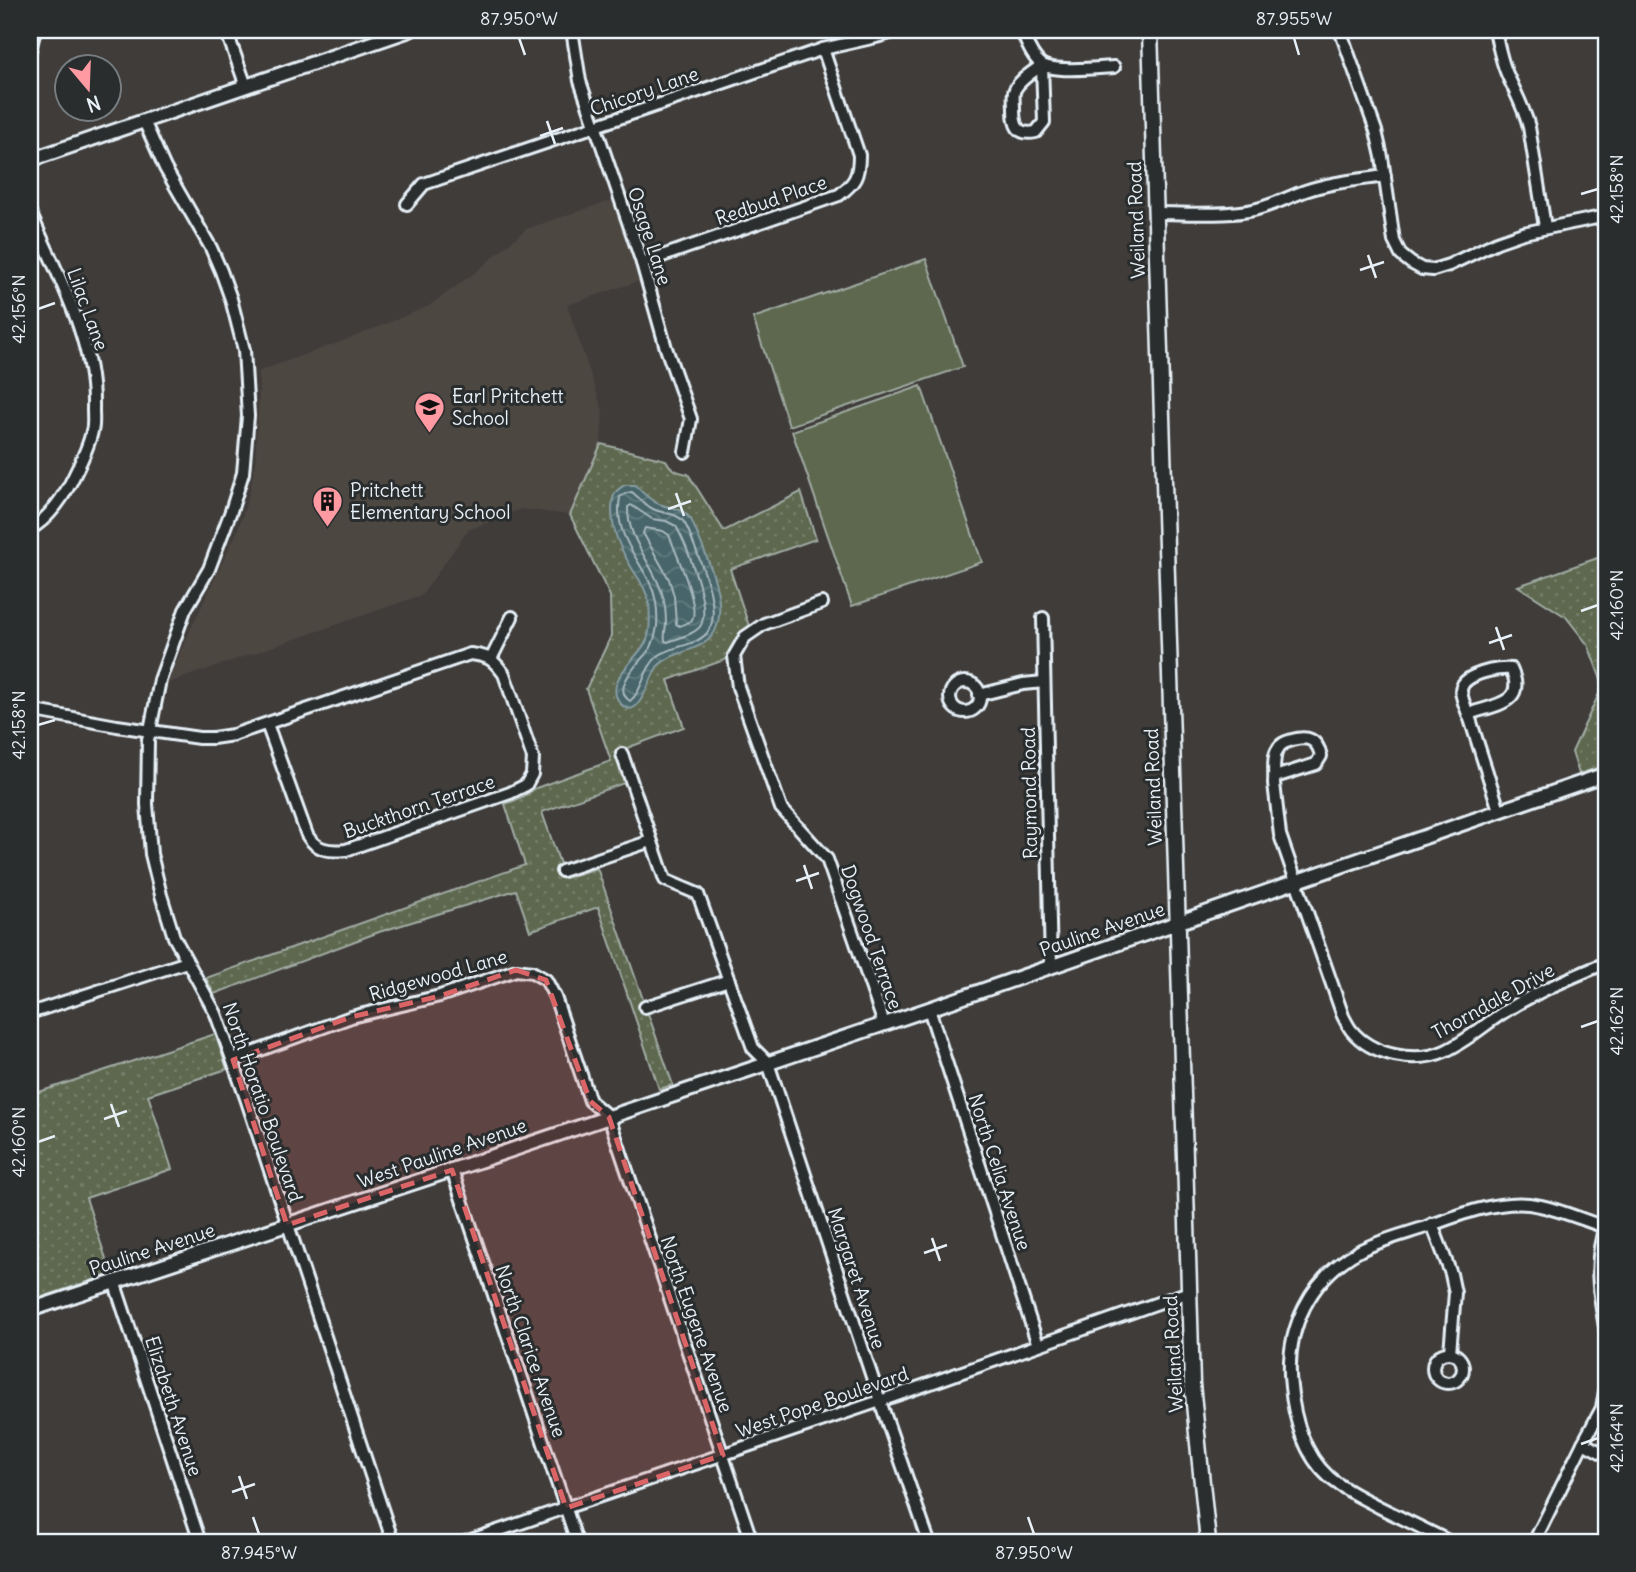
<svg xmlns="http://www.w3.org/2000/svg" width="1636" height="1572" font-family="Delius,sans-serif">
<defs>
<pattern id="grass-dots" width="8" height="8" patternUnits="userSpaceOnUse" patternTransform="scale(1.75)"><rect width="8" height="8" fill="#5d684f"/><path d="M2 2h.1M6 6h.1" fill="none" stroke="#747e69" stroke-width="1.8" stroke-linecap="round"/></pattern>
<pattern id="water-waves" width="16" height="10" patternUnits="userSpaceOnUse" patternTransform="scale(1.75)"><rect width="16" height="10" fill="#47656a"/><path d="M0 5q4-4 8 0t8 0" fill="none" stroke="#627c80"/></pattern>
</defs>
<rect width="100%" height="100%" fill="#3f3c3a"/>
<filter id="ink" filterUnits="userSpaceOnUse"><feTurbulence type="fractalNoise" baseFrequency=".0143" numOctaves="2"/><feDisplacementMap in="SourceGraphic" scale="14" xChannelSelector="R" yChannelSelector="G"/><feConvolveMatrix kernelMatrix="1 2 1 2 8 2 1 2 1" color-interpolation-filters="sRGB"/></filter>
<g filter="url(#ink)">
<!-- built -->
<polygon fill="#4d4643" points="615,199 642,280 567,305 603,411 601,444 570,515 521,509 468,530 422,595 168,683 185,641 237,532 248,498 255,466 259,390 259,371 351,338 429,306 477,271 526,229"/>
<!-- grass -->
<g fill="url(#grass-dots)" stroke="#a2aca4" stroke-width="2">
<path d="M601 444 666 460C671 470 677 472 688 474L724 531 801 492 816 539 730 569 749 626 734 644 730 658 668 680 684 727 616 752 627 782 542 812 565 878 597 868 673 1085 659 1089 598 907 530 931 516 890 379 932 214 994 206 978 525 865 505 804 521 798 536 788 611 761 586 689 611 636 610 596 570 515Z"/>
<polygon points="1606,555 1606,765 1579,774 1572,752 1603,685 1588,645 1566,617 1518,586"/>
<polygon points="215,1034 227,1069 148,1095 172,1169 86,1198 111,1274 30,1301 30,1095"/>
</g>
<!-- garden -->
<g fill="#5d684f" stroke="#a2aca4" stroke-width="2">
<polygon points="926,259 963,367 789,426 753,318"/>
<polygon points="921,386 982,562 852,606 792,431"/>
</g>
<!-- water -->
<path fill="url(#water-waves)" stroke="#879da3" stroke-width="2" d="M625 485H635C641 491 650 501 659 504 674 510 678 505 691 519 703 549 727 595 717 626 709 653 675 648 658 666 650 675 639 724 621 704 601 682 639 658 647 640 651 629 650 615 649 603 647 591 640 580 633 570 622 552 612 533 612 511 612 498 613 491 625 485Z"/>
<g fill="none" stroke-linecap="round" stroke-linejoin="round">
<!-- shore -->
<g stroke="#a8b9bf" stroke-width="2">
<path d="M632 492C639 498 645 505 653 509 663 514 675 512 683 521 688 527 691 537 694 545 702 566 723 613 707 633 695 647 672 645 658 656 643 669 643 691 630 701 609 687 643 660 651 647 654 641 656 633 657 626 658 612 656 596 650 583 635 553 614 534 620 497L627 493Z"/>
<path d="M631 505 652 519 666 521 676 526C686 544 711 606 701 625 696 634 678 638 668 642L665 641C664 636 665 631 666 625 666 615 665 602 662 593 653 563 627 540 628 507Z"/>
<path d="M645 528 663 531 669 535C674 549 702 609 691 621 690 622 681 625 680 626L676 624 674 596 669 579 643 533Z"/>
</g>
<defs>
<g id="minor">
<polyline points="226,30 246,86"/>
<polyline points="572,30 580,81 642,263 666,348 691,419 685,452"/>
<path d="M1021 30C1026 41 1031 56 1041 64 1053 73 1098 68 1114 67"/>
<polyline points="1340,30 1376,131 1382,157 1394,241 1401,255 1411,263 1422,269 1433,270 1449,265 1497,242 1523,233 1606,216"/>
<path d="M1495 30C1498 45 1501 60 1507 74 1515 92 1524 108 1529 127L1545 227"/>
<polyline points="30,50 35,30"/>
<path d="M1042 65 1044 122 1036 132C1017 136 1014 125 1014 109 1014 104 1013 97 1014 92 1017 81 1033 72 1042 65Z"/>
<polyline points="144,121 165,168 211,248 221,271 231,299 244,350 248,416 243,473 231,511 209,569 185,610 160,680 148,740 147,804 151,854 161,895 174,937 216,1014 246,1098 393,1542"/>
<polyline points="407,204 424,184 823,49 876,37 901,30"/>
<path d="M30 212C57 275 95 339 93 410 93 417 94 425 92 431 89 446 81 462 74 476 65 495 49 519 30 529"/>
<path d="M1155 213C1186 213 1218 216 1248 211 1268 208 1286 198 1305 191 1331 182 1358 180 1385 176"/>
<path d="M642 263 839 195C855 183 859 176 859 155L823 49"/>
<polyline points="822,603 764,624 745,637 734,656 738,687 781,808 827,859 884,1024"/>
<polyline points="1043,618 1051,966"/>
<polyline points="491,659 512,617"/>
<circle cx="965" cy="697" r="15"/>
<polyline points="979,695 1023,684 1044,682"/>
<path d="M30 710 117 726 199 738H213L233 735 470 654C489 656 493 659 504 674L533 758 532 774 526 785 510 793 346 850C329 852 316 850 307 835L267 724"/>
<path d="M1468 714C1493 705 1528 704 1511 669 1499 667 1461 674 1461 691 1462 701 1468 713 1471 722 1480 751 1490 781 1499 810"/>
<polyline points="622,754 665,880 698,894 753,1048 768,1063 880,1401 929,1542"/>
<path d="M1275 777 1316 764 1321 756C1317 738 1307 736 1292 740 1286 742 1281 743 1278 749 1272 757 1275 773 1274 783L1280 835 1343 1016C1345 1020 1348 1026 1351 1030 1372 1056 1416 1064 1445 1051 1467 1041 1484 1025 1504 1012 1536 992 1572 977 1606 963"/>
<polyline points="562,871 651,841"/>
<polyline points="645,1007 729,980"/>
<polyline points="929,1009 1038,1345"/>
<polyline points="30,1013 187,962"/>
<polyline points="233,1060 351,1017 440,996 516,970 532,972 546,980 555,997 590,1101 609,1117 752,1542"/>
<polyline points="452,1170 577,1542"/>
<polyline points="1432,1224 1451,1274 1455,1293 1450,1352"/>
<path d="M1606 1224C1593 1260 1599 1296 1606 1332"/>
<polyline points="114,1281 200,1542"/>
<circle cx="1448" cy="1368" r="15"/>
<polyline points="1583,1443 1606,1455"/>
<polyline points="465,1542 880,1401 1189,1292"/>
<path d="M1450 1542C1427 1530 1403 1519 1379 1507 1362 1498 1344 1490 1329 1477 1304 1455 1294 1418 1291 1387 1284 1330 1310 1277 1361 1250 1381 1240 1405 1234 1426 1227 1458 1215 1494 1201 1529 1204 1554 1207 1580 1219 1605 1227"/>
<polyline points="1534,1542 1583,1443 1602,1408 1606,1386"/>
</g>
<g id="tertiary">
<polyline points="30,160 410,30"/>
<polyline points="30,1310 452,1170 929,1009 1606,774"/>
</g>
<polyline id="secondary" points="1150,30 1192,1384 1208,1542"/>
</defs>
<!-- minor casing -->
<use href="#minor" stroke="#e8f1f8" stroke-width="16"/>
<!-- tertiary casing -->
<use href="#tertiary" stroke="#e8f1f8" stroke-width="18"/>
<!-- secondary casing -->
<use href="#secondary" stroke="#e8f1f8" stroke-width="19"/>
<!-- minor -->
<use href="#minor" stroke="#2a2d2e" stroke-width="10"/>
<!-- tertiary -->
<use href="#tertiary" stroke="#2a2d2e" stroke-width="12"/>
<!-- secondary -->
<use href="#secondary" stroke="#2a2d2e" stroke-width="14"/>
</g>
</g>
<!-- marked area -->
<path fill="#db6466" fill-opacity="0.2" stroke="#db6466" stroke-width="5" stroke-dasharray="14 9" stroke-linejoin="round" d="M516 970 546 980 590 1101 609 1117 723 1455 566 1508 452 1170 287 1225 233 1060 351 1017 440 996Z"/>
<!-- ticks -->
<path fill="none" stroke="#e8f1f8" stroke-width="2.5" d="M519 38 525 55M1294 38 1299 55M547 121 555 144M540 136 563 128M1581 194 1598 189M1368 255 1376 278M1360 270 1384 262M38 309 55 303M676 493 684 516M668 509 691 501M1581 611 1598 605M1496 627 1504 650M1489 643 1512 635M38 725 55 720M804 865 812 889M796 881 819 873M1581 1027 1598 1021M111 1104 119 1127M104 1119 127 1111M38 1142 55 1136M932 1238 940 1261M924 1253 947 1245M1581 1444 1598 1438M239 1476 247 1499M232 1492 255 1484M253 1517 259 1534M1028 1517 1034 1534"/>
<!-- icons -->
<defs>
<symbol id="school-pin" viewBox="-11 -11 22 30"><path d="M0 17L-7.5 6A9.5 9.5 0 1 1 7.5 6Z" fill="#ff9aa2" stroke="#2a2d2e"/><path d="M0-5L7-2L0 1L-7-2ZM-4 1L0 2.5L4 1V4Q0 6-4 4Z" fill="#111"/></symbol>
<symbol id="building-pin" viewBox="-11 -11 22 30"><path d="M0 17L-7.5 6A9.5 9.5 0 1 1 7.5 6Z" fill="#ff9aa2" stroke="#2a2d2e"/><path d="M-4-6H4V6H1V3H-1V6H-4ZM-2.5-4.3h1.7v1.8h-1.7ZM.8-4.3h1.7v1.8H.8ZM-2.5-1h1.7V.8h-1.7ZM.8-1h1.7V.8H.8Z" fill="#111"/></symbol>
</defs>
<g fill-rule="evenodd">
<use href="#school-pin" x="412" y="390" width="35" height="47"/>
<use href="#building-pin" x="310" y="484" width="35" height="47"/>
</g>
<g text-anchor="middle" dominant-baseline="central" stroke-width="6" stroke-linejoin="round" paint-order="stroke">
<!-- street labels -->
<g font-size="19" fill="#e8f1f8" stroke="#2a2d2e">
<text transform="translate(644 91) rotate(-19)">Chicory Lane</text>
<text transform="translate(771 200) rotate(-19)">Redbud Place</text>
<text transform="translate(1136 220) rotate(-92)">Weiland Road</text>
<text transform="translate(650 236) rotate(72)">Osage Lane</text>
<text transform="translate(88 309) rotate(70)">Lilac Lane</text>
<text transform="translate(1153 787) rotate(-92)">Weiland Road</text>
<text transform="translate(1029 793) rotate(-91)">Raymond Road</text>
<text transform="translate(419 806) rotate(-19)">Buckthorn Terrace</text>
<text transform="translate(1102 929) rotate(-19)">Pauline Avenue</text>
<text transform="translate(872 937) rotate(71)">Dogwood Terrace</text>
<text transform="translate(438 975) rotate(-16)">Ridgewood Lane</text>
<text transform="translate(1493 1001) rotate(-29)">Thorndale Drive</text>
<text transform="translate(263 1102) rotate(71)">North Horatio Boulevard</text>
<text transform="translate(442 1153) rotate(-19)">West Pauline Avenue</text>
<text transform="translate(1000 1172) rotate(72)">North Celia Avenue</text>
<text transform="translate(152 1249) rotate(-18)">Pauline Avenue</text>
<text transform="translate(857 1278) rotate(72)">Margaret Avenue</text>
<text transform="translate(697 1324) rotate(71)">North Eugene Avenue</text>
<text transform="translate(531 1351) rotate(71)">North Clarice Avenue</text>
<text transform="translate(1173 1354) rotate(-93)">Weiland Road</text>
<text transform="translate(822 1402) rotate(-19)">West Pope Boulevard</text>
<text transform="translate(174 1406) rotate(72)">Elizabeth Avenue</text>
</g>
<!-- poi labels -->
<g font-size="19" fill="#e8f1f8" stroke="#2a2d2e" text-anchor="start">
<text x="452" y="396">Earl Pritchett<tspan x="452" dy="22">School</tspan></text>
<text x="350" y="490">Pritchett<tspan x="350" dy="22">Elementary School</tspan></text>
</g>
</g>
<!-- margin -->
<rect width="1636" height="1572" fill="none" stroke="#2a2d2e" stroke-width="77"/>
<!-- north arrow -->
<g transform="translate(88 88) rotate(161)"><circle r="33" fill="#2a2d2e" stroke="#767b7f" stroke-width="2"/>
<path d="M0-5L12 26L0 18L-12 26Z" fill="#ff9aa2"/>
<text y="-10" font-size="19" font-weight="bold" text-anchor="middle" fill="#e8f1f8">N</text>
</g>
<rect x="38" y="38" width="1560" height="1496" fill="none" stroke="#e8f1f8" stroke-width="2.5"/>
<g font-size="18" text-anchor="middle" fill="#e8f1f8">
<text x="519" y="25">87.950°W</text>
<text x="1294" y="25">87.955°W</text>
<text transform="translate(1617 189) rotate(-90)" y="6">42.158°N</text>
<text transform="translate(19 309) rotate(-90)" y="6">42.156°N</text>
<text transform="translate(1617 605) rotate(-90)" y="6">42.160°N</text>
<text transform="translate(19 725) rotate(-90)" y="6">42.158°N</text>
<text transform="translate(1617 1021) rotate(-90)" y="6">42.162°N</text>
<text transform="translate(19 1142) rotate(-90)" y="6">42.160°N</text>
<text transform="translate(1617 1438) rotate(-90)" y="6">42.164°N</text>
<text x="259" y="1559">87.945°W</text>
<text x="1034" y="1559">87.950°W</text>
</g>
</svg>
